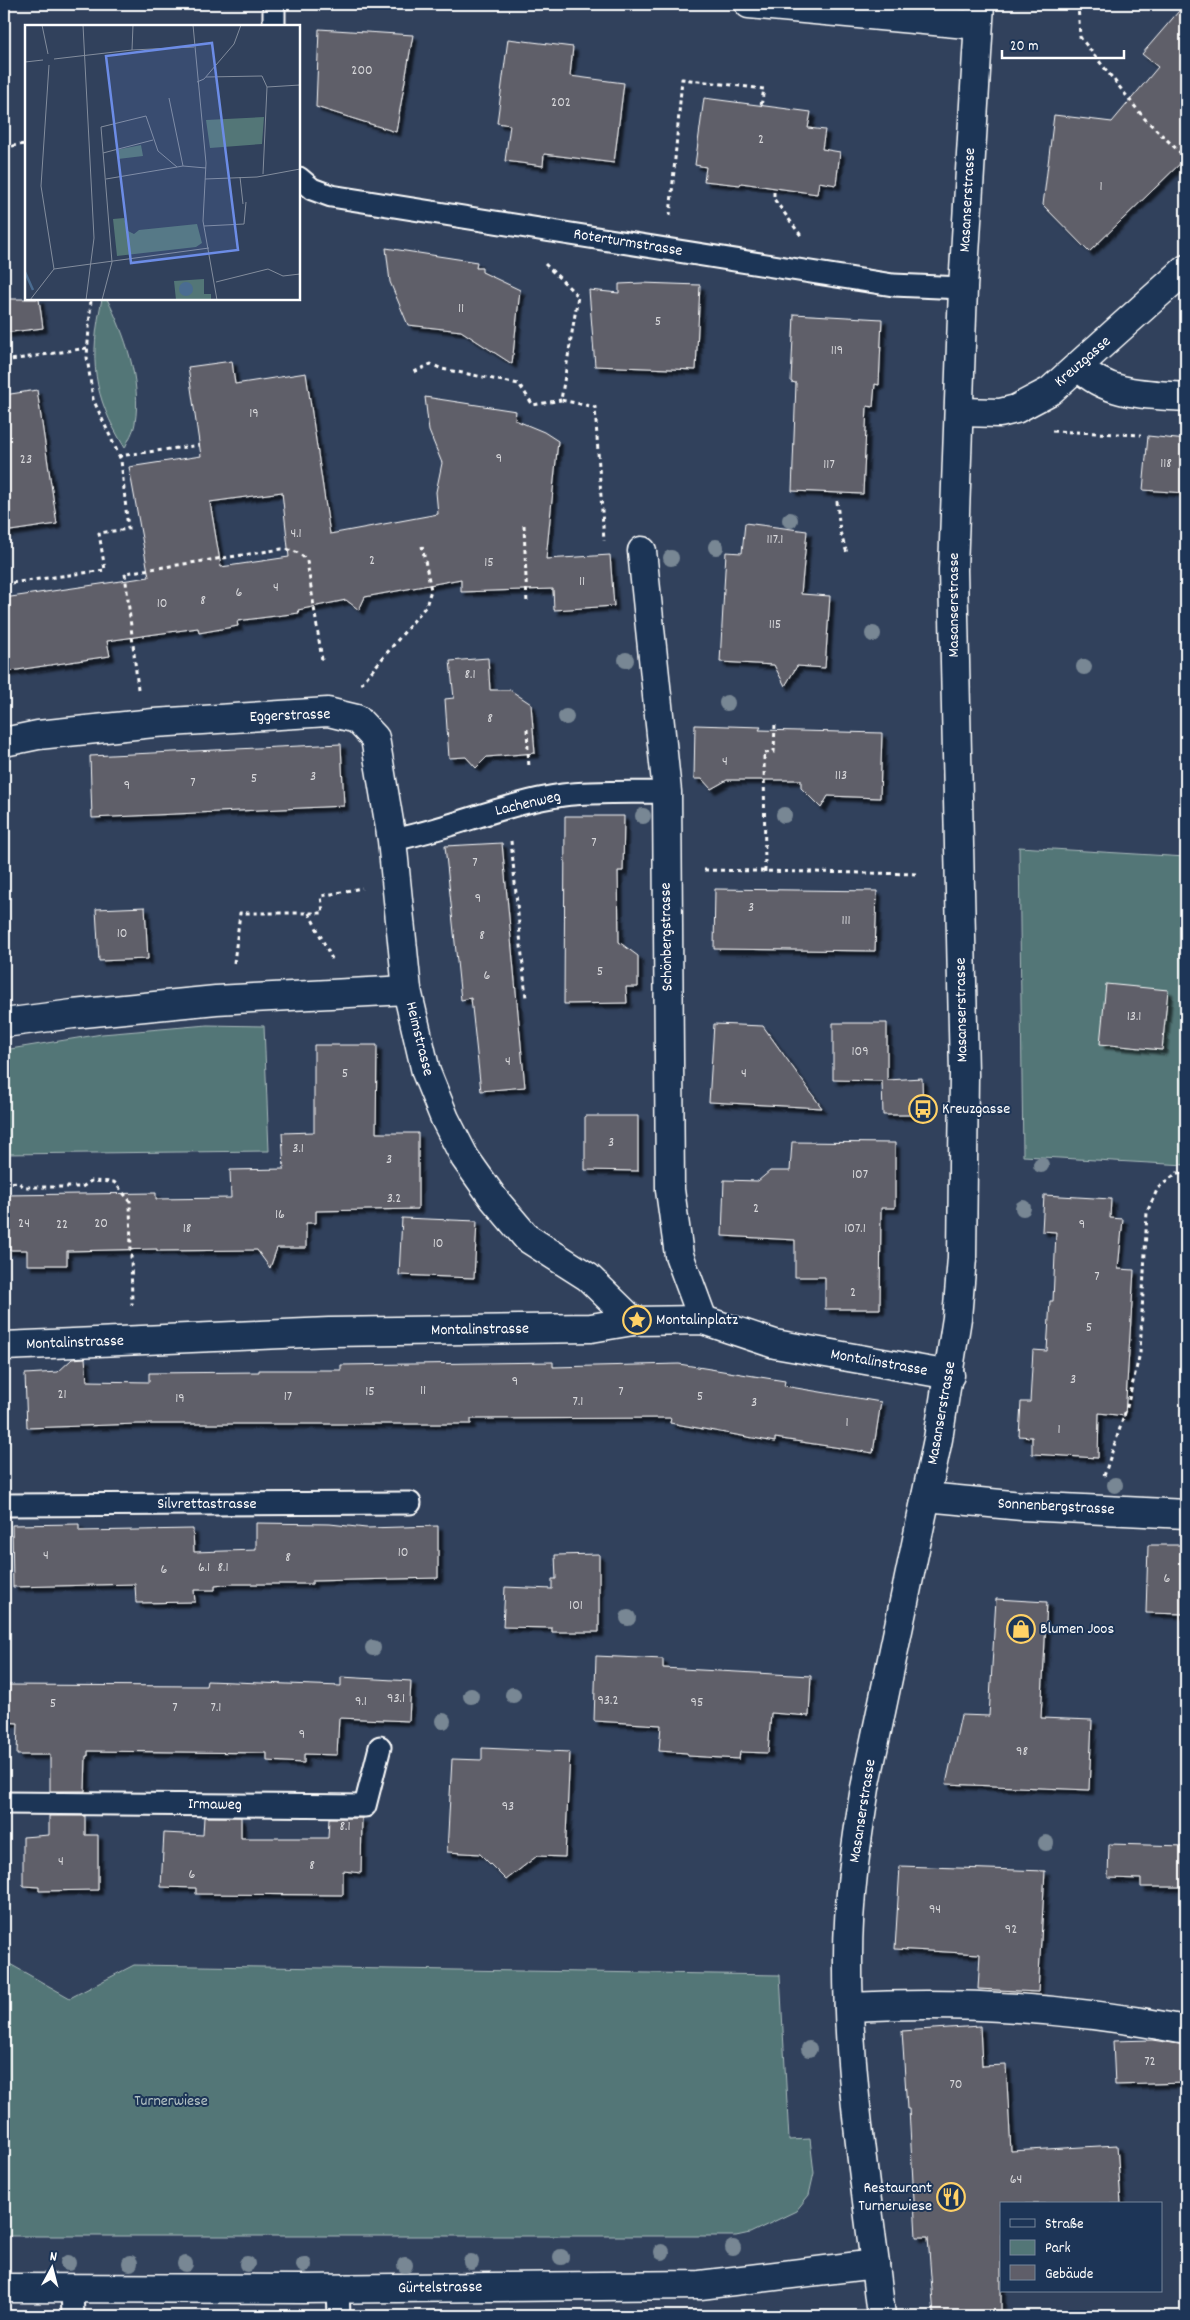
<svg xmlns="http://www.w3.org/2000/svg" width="1190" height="2320" font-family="Dekko,sans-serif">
<defs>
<filter id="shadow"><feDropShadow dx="4.5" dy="4.5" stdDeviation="1" flood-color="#0009"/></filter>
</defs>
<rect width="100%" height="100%" fill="#31415c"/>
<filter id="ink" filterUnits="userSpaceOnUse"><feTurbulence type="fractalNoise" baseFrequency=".02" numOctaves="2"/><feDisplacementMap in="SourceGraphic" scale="10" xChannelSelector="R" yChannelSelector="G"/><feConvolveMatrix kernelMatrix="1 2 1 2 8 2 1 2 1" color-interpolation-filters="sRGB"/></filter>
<g filter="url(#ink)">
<!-- green -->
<g fill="#537677" stroke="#a9babb">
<path d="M102 299H107C125 334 142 382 135 423 134 431 128 440 125 448 92 395 89 359 102 299Z"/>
<polygon points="1019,847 1186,857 1186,1165 1023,1156"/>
<polygon points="207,1025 264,1026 269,1151 4,1154 4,1050 102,1034"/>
<polygon points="4,1946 8,1963 70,1998 134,1965 780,1975 789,2140 810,2139 814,2173 809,2195 796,2211 750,2233 736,2236 4,2236"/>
</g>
<!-- building -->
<g fill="#5f5e69" stroke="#fff" fill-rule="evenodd" filter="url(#shadow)">
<polygon points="1185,4 1186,158 1089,252 1043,205 1054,115 1112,122 1158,67 1142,54"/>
<polygon points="319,29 413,35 396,132 316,107"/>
<polygon points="508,39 573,47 570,76 624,83 614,163 544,154 543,166 505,161 510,125 497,123"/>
<polygon points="704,98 811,112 808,128 825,130 822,149 840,152 836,185 819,182 817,194 741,183 740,185 704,181 706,167 695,165"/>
<polygon points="386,248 477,262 476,268 482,268 482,272 520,290 512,364 461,331 408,325 390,282"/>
<polygon points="642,283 700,285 696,370 595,366 589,290 619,293 619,284"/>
<polygon points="4,299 39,299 43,328 4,333"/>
<polygon points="794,314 882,319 879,385 875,384 873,407 867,406 863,494 792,491 796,383 791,382"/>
<path d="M232 361 235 384 306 373 330 534 438 514 436 492 442 463 429 431 425 397 516 411 515 420 544 432 558 441 546 559 610 555 614 606 554 610 553 589 461 592V579L365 597 359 610 346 600 298 610 299 613 237 621 238 626 199 633 198 628 107 641 110 656 4 672V598L149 577 129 467 201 456 188 367ZM282 492 289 557 221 567 210 502Z"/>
<polygon points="37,390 57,524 4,532 4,395"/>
<polygon points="1148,436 1186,440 1186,493 1143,490"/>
<polygon points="745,523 807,531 801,594 830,596 825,668 797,666 785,686 774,665 720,662 726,552 742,553"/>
<polygon points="488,658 490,690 510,690 531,704 535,753 487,757 476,768 466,757 449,758 445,699 454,698 450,661"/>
<polygon points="695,725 761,727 759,730 882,733 880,798 828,796 821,808 801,788 801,780 727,780 711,789 702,779 694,779"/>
<polygon points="341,744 344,806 92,818 90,756"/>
<polygon points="565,816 624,816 623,871 618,871 619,942 638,956 638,987 626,987 627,1003 564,1004"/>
<polygon points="502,843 525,1087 481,1091 471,998 461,1000 445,846"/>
<polygon points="715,889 877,891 875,951 714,949"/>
<polygon points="145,907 148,959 99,961 96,909"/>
<polygon points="1106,984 1168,990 1162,1050 1100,1044"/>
<polygon points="833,1023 887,1023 887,1080 922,1078 923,1115 883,1115 882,1081 833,1080"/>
<polygon points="714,1024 763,1026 822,1108 709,1102"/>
<polygon points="314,1045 377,1045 376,1133 418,1133 418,1209 316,1211 316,1223 306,1223 306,1248 277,1248 270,1268 257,1250 157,1251 157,1249 67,1251 67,1265 27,1265 27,1250 4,1250 4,1195 156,1193 156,1199 231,1198 230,1170 284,1169 282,1133 314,1132"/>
<polygon points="585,1116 638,1116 638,1171 585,1170"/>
<polygon points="792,1142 895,1143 895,1208 881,1208 880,1309 825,1309 825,1277 795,1277 795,1240 722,1236 724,1180 758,1181 770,1171 790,1171"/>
<polygon points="1044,1195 1111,1199 1110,1218 1123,1219 1118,1269 1134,1270 1125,1416 1099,1413 1098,1458 1032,1454 1032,1437 1019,1436 1021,1402 1030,1402 1033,1350 1047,1351 1050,1301 1053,1301 1056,1232 1042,1231"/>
<polygon points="402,1218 477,1221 474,1278 399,1275"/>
<polygon points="85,1358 87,1381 149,1382 149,1373 259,1372 259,1370 341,1370 341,1365 553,1362 553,1367 679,1364 785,1381 784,1386 881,1402 873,1453 775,1438 775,1442 670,1423 671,1418 471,1419 471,1424 138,1424 27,1428 25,1374 58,1372 72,1359"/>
<polygon points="256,1523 330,1524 366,1528 438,1526 438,1578 312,1581 312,1584 232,1584 215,1586 215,1590 194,1590 195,1602 136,1603 135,1584 13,1587 12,1525 79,1524 79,1531 193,1529 194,1552 256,1550"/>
<polygon points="1148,1545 1186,1545 1186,1614 1146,1613"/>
<polygon points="599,1554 599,1632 552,1632 552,1628 503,1627 505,1587 552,1589 552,1579 556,1579 555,1555"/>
<polygon points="996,1599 1047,1602 1041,1718 1092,1720 1089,1790 946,1784 961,1715 989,1716"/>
<polygon points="596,1656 663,1659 663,1668 811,1676 809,1716 771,1713 768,1753 740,1752 739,1759 688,1756 687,1753 659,1751 661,1725 594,1721"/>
<polygon points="341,1677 411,1681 409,1721 339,1718 337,1755 304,1754 304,1763 267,1761 267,1753 88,1751 88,1756 86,1756 85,1791 50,1791 50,1755 17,1755 18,1723 4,1722 4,1685 206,1686 207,1681 341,1686"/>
<polygon points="482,1748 570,1752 565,1857 537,1856 506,1880 480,1854 447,1852 452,1759 482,1760"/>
<polygon points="49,1816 85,1816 85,1835 98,1835 98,1890 39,1891 39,1887 23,1886 23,1837 49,1835"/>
<polygon points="204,1817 241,1817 241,1838 328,1838 329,1818 362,1818 361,1873 343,1871 343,1895 196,1894 196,1888 161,1887 164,1833 203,1835"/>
<polygon points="1109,1844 1186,1846 1186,1887 1141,1887 1141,1879 1108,1878"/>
<polygon points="900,1866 1045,1871 1038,1992 978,1989 980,1954 895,1949"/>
<polygon points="980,2026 982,2066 1006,2065 1011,2151 1117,2145 1121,2204 1001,2204 1001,2316 934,2316 928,2237 916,2237 909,2109 907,2109 902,2031"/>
<polygon points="1152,2040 1186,2045 1186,2083 1115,2085 1113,2041"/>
</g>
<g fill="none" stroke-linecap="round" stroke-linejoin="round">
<defs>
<g id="lane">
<polyline points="274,26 274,4"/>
<polyline points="299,178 312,189 331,196 893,285 963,288"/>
<path d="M392 840C450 829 505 803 563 795 597 791 633 793 667 792"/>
<polyline points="4,1505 410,1503"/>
<polyline points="4,1803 365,1806 380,1747"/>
<polyline points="72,2289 73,2316"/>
<polyline points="338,2289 339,2316"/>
</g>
<g id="street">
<path d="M1079 367C1109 396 1147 394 1186 397"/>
<polyline points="960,412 1000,413 1016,409 1050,391 1186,269"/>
<polyline points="642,551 667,792 670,1190 679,1255 703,1320"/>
<polyline points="4,742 38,735 154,723 328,712 357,719 375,738 392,840 407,990 426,1072 445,1119 465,1158 494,1199 527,1238 588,1277 633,1321"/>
<polyline points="4,1023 73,1014 216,1000 407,990"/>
<polyline points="4,1346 329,1332 591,1328 633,1321 703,1320 775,1344 950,1375"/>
<polyline points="926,1497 1022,1506 1186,1514"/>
<path d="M849 2007C962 2001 1075 2008 1186 2030"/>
</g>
<g id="secondary">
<polyline points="749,4 978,25"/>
<polyline points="4,2288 303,2289 700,2285 875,2264"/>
</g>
<path id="primary" d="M881 2316C868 2197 847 2078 848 1957 848 1900 856 1844 865 1788L938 1439 957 1318 962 1258 964 1074 953 570 963 288 980 4"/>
</defs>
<!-- lane casing -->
<use href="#lane" stroke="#fff" stroke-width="25"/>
<!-- street casing -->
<use href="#street" stroke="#fff" stroke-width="31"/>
<!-- secondary casing -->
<use href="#secondary" stroke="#fff" stroke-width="31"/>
<!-- primary casing -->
<use href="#primary" stroke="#fff" stroke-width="31"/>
<!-- path -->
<g stroke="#fff" stroke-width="3" stroke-dasharray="4 4" stroke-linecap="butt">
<polyline points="1078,4 1080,37 1144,118 1186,158"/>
<polyline points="4,75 4,91"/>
<polyline points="4,147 26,144"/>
<polyline points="774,192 774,199 802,237"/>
<polyline points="670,216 682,79 764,89 761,106"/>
<polyline points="545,264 578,296 561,400 595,407 604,541"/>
<polyline points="4,361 87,348"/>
<polyline points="414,372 431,364 442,369 519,384 533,405 561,400"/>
<polyline points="1052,431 1141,435"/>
<polyline points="118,456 200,445"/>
<polyline points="837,501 840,532 847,553"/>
<polyline points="524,525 527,605"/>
<polyline points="4,584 105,570 99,533 128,529 121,460 93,399 87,357 91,299"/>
<polyline points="361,684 426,606 431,590 422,546"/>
<path d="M138 689 125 573 282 549C293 550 300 552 307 561L322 660"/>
<polyline points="527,729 529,769"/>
<polyline points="511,841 526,998"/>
<polyline points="704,870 919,874"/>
<polyline points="765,872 764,753 774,752 775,724"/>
<polyline points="309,913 332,959"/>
<polyline points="234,963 240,913 323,913 321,896 362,888"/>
<polyline points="4,1183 18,1182 24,1187 82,1187 91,1181 114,1182 130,1201 132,1305"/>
<polyline points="1104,1476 1127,1407 1140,1353 1147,1212 1158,1188 1177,1173 1186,1173"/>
</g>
<!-- lane -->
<use href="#lane" stroke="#1d3557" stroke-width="21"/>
<!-- street -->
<use href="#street" stroke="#1d3557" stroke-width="28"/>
<!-- secondary -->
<use href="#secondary" stroke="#1d3557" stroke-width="28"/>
<!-- primary -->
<use href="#primary" stroke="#1d3557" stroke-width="28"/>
</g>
<!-- trees -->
<g fill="#788794">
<circle cx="790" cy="520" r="8"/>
<circle cx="716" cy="547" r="8"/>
<circle cx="671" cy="558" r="8"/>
<circle cx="873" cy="634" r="8"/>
<circle cx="626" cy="660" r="8"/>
<circle cx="1084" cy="667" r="8"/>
<circle cx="727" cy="703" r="8"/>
<circle cx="566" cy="717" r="8"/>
<circle cx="784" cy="815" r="8"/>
<circle cx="643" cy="816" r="8"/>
<circle cx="1041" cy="1165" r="8"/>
<circle cx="1023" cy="1208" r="8"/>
<circle cx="1115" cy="1485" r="8"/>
<circle cx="628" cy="1618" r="8"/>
<circle cx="373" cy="1648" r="8"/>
<circle cx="513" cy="1695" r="8"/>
<circle cx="471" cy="1696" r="8"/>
<circle cx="443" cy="1721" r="8"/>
<circle cx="1046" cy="1843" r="8"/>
<circle cx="809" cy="2049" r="8"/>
<circle cx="733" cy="2248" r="8"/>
<circle cx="662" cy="2252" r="8"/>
<circle cx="561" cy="2257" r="8"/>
<circle cx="471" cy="2262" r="8"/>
<circle cx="68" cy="2263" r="8"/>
<circle cx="130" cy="2263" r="8"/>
<circle cx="185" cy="2264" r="8"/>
<circle cx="247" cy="2264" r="8"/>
<circle cx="304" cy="2265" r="8"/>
<circle cx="405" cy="2265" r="8"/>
</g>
</g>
<!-- icons -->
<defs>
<symbol id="bus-ring" viewBox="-11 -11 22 22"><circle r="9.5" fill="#1d3557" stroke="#ffd166" stroke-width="1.5"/><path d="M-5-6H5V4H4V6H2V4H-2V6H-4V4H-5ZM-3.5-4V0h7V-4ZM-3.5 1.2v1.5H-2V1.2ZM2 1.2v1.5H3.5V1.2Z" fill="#ffd166"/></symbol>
<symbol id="sight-ring" viewBox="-11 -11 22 22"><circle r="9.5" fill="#1d3557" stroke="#ffd166" stroke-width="1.5"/><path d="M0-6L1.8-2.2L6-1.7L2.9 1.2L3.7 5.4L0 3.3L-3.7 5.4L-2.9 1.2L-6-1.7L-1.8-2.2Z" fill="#ffd166"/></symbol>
<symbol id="shop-ring" viewBox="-11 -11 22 22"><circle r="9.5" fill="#1d3557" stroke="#ffd166" stroke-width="1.5"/><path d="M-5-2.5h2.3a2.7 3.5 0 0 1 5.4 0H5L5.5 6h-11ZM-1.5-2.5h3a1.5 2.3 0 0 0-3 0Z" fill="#ffd166"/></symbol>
<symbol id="restaurant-ring" viewBox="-11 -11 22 22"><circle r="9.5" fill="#1d3557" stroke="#ffd166" stroke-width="1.5"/><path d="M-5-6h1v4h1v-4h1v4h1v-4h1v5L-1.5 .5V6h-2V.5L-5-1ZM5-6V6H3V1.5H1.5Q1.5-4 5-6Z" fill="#ffd166"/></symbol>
</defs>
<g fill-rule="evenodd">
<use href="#bus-ring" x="907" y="1093" width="32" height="32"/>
<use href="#sight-ring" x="621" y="1304" width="32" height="32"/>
<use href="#shop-ring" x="1005" y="1613" width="32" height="32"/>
<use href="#restaurant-ring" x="935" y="2181" width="32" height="32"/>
</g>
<g text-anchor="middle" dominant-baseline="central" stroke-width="4" stroke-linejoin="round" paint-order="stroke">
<!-- number labels -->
<g font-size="14" fill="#d7d7da">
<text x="362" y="71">200</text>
<text x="561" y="103">202</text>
<text x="761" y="140">2</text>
<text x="1101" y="187">1</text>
<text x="461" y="309">11</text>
<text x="658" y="322">5</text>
<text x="837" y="351">119</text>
<text x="254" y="414">19</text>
<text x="499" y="459">9</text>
<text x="26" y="460">23</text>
<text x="1166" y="464">118</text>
<text x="829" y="465">117</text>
<text x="296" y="534">4.1</text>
<text x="775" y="540">117.1</text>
<text x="372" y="561">2</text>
<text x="489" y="563">15</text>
<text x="582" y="582">11</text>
<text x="276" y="588">4</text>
<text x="239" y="593">6</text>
<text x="203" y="601">8</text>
<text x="162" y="604">10</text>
<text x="775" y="625">115</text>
<text x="470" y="675">8.1</text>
<text x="490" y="719">8</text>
<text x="725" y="762">4</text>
<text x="841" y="776">113</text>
<text x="313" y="777">3</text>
<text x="254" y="779">5</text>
<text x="193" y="783">7</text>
<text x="127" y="786">9</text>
<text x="594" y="843">7</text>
<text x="475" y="863">7</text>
<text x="478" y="899">9</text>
<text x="751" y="908">3</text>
<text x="846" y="921">111</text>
<text x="122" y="934">10</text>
<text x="482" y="936">8</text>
<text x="600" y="972">5</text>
<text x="487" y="976">6</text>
<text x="1134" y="1017">13.1</text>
<text x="860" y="1052">109</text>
<text x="508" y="1062">4</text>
<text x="345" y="1074">5</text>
<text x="744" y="1074">4</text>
<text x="611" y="1143">3</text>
<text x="298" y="1149">3.1</text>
<text x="389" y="1160">3</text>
<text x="860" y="1175">107</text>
<text x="394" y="1199">3.2</text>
<text x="756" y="1209">2</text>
<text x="280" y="1215">16</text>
<text x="24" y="1224">24</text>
<text x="101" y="1224">20</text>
<text x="62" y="1225">22</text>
<text x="1082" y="1225">9</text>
<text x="187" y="1229">18</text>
<text x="855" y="1229">107.1</text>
<text x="438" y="1244">10</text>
<text x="1097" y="1277">7</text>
<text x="853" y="1293">2</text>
<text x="1089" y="1328">5</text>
<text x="1073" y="1380">3</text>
<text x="515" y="1382">9</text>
<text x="423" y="1391">11</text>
<text x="370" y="1392">15</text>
<text x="621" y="1392">7</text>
<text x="62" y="1395">21</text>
<text x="288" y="1397">17</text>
<text x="700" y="1397">5</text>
<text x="180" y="1399">19</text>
<text x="578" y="1402">7.1</text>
<text x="754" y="1403">3</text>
<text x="847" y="1423">1</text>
<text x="1059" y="1430">1</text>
<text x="403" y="1553">10</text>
<text x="46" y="1556">4</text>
<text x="288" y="1558">8</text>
<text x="204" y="1568">6.1</text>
<text x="223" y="1568">8.1</text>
<text x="164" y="1570">6</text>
<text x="1167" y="1579">6</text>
<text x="576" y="1606">101</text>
<text x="396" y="1699">93.1</text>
<text x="608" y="1701">93.2</text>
<text x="361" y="1702">9.1</text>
<text x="697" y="1703">95</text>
<text x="53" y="1704">5</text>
<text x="175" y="1708">7</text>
<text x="216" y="1708">7.1</text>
<text x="302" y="1735">9</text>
<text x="1022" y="1752">98</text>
<text x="508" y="1807">93</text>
<text x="345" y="1827">8.1</text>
<text x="61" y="1862">4</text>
<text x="312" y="1866">8</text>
<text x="192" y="1875">6</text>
<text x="935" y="1910">94</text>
<text x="1011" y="1930">92</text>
<text x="1150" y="2062">72</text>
<text x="956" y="2085">70</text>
<text x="1016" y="2180">64</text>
</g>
<!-- street labels -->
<g font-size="16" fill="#fff" stroke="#1d3557">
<text transform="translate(968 200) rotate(-87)">Masanserstrasse</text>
<text transform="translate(628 243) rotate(9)">Roterturmstrasse</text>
<text transform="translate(1083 362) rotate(-41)">Kreuzgasse</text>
<text transform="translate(954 605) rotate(-90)">Masanserstrasse</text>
<text transform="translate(290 716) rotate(-2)">Eggerstrasse</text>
<text transform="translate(528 804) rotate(-13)">Lachenweg</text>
<text transform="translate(667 937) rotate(-91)">Schönbergstrasse</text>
<text transform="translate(962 1010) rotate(-91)">Masanserstrasse</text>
<text transform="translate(419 1039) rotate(76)">Heimstrasse</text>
<text transform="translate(480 1330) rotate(-1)">Montalinstrasse</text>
<text transform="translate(75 1343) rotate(-2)">Montalinstrasse</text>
<text transform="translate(879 1363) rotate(10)">Montalinstrasse</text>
<text transform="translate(942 1413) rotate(-80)">Masanserstrasse</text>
<text x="207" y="1504">Silvrettastrasse</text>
<text transform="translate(1056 1507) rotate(3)">Sonnenbergstrasse</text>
<text transform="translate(215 1805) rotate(1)">Irmaweg</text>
<text transform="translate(863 1811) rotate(-81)">Masanserstrasse</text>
<text transform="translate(440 2288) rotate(-1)">Gürtelstrasse</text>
</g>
<!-- poi labels -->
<g font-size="16" fill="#fff" stroke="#1d3557" text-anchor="start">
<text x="942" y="1109">Kreuzgasse</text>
<text x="656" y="1320">Montalinplatz</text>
<text x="1040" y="1629">Blumen Joos</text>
<text x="932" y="2188" text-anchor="end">Restaurant<tspan x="932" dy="18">Turnerwiese</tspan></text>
</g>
<!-- park labels -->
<g font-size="16" fill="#b2c1c2" stroke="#1d3557">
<text x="171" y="2101">Turnerwiese</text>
</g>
</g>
<!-- overview -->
<g transform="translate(25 25)">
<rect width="275" height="275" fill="#31415c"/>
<path d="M239 92 237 119 185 123 181 95ZM116 120 118 131 93 134 91 125ZM99 193 103 206 109 209 114 205 172 199 177 218 171 222 92 231 88 194ZM179 254V269H186V275H151L149 256Z" fill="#537677"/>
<path d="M154 264a7 7 0 1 1 14 0a7 7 0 1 1-14 0Z" fill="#4a6c91"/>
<path fill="none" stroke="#4a6c91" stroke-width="2.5" d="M0 247 8 265"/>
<path fill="none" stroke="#838d9d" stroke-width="1" d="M17 0 23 29M58 0 69 213 61 275M168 0 181 138 178 196 192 275M107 25 108 0M29 34 107 25 169 22M0 37 18 35M24 40 16 161 29 244M181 52 237 51 242 62 275 60M172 57 179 54 209 19 216 0M144 73 158 141M78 128 128 115M238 149 242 62M215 152 218 179M81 154 158 141 181 143M180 154 232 152 275 144M179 201 219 199 221 177M29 244 184 223M191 257 243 244 258 251 275 249M5 275 29 244M77 275 87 237 76 102 121 91 133 126 152 142"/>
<path fill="#6c8ce6" fill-opacity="0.15" stroke="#6c8ce6" stroke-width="2.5" d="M187 18 213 225 106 238 81 31Z"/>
<rect width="275" height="275" fill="none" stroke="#fff" stroke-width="2.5"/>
</g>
<!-- margin -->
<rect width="1190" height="2320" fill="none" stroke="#1d3557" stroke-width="20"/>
<rect x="10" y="10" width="1170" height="2300" fill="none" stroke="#fff" stroke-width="2" filter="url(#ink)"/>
<!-- legend -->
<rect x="1000" y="2202" width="162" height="90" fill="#1d3557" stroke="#77869a"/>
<rect x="1010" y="2219" width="25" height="8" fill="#1d3557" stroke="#77869a"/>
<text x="1045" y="2228" font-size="15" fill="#ffffff">Straße</text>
<rect x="1010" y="2240" width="25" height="15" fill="#537677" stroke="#77869a"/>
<text x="1045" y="2252" font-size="15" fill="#ffffff">Park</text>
<rect x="1010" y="2265" width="25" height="15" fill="#5f5e69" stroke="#77869a"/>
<text x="1045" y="2278" font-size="15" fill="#ffffff">Gebäude</text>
<!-- north arrow -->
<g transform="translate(52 2268) rotate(7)" stroke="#1d3557" stroke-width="4" paint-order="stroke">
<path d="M0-4L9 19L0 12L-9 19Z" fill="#ffffff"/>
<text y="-8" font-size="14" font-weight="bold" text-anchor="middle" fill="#ffffff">N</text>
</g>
<!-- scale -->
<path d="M1002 50v8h122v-8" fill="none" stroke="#ffffff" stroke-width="2.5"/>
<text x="1010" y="50" font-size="15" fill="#ffffff" stroke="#1d3557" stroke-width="4" paint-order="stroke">20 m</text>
</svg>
